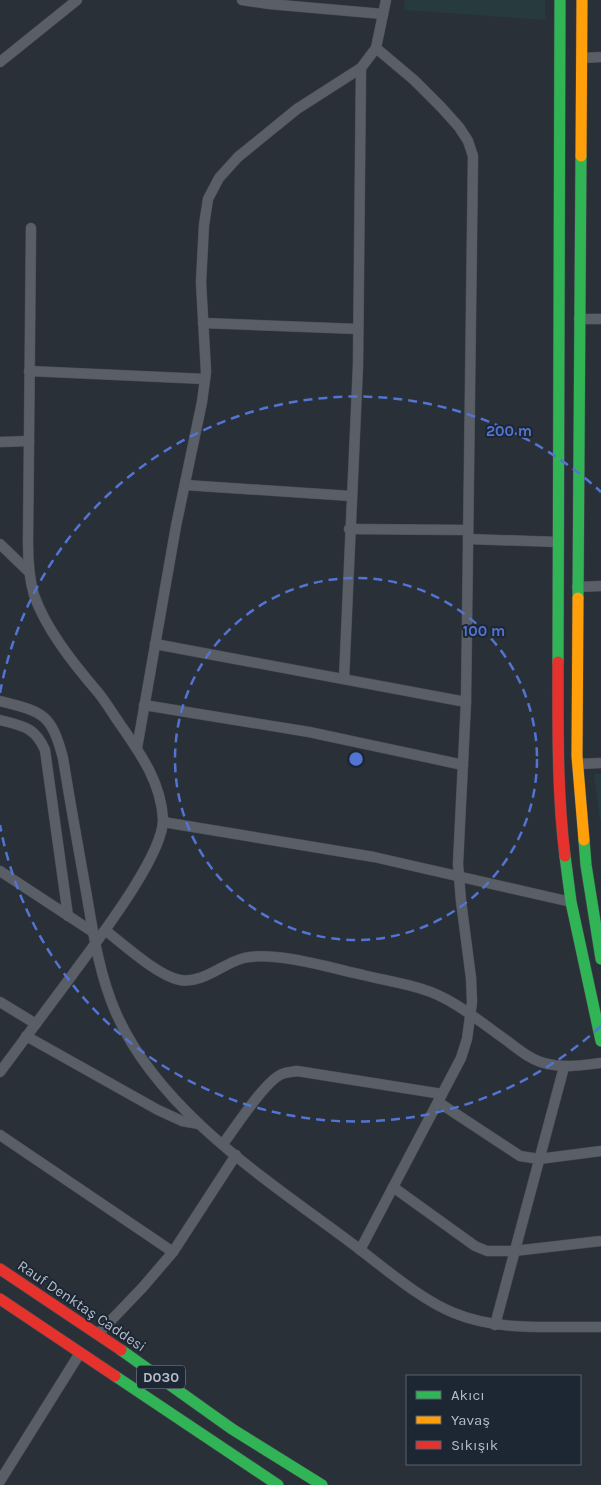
<svg xmlns="http://www.w3.org/2000/svg" width="601" height="1485" font-family="Karla,sans-serif">
<rect width="100%" height="100%" fill="#2a3038"/>
<!-- green -->
<g fill="#273a3e">
<polygon points="405,0 545,0 545,20 404,10"/>
<polygon points="594,774 601,774 601,819 600,819"/>
</g>
<g fill="none" stroke-linecap="round" stroke-linejoin="round">
<defs>
<g id="street">
<polyline points="242,0 269,4 383,14"/>
<polyline points="582,58 601,57"/>
<polyline points="0,62 77,0"/>
<polyline points="579,319 601,319"/>
<polyline points="203,323 358,329"/>
<polyline points="29,371 205,379"/>
<polyline points="0,442 29,441"/>
<polyline points="185,485 351,496"/>
<polyline points="349,529 468,530"/>
<polyline points="468,539 558,542"/>
<polyline points="0,544 29,572"/>
<polyline points="577,587 601,586"/>
<polyline points="155,644 466,702"/>
<polyline points="344,679 358,365 361,68"/>
<path d="M0 701C43 712 51 713 63 758 70 802 78 846 86 891 93 932 99 974 116 1013 159 1111 267 1180 350 1242 381 1265 419 1299 454 1313 500 1332 552 1326 601 1327"/>
<polyline points="144,705 309,732 463,765"/>
<path d="M0 720C23 726 35 727 45 750L68 916"/>
<polyline points="137,748 176,526 202,402 206,372 201,282 204,225 208,199 219,178 238,157 297,109 361,68 376,48 386,0"/>
<polyline points="578,764 601,763"/>
<polyline points="163,822 374,857 571,902"/>
<polyline points="0,871 93,932"/>
<path d="M105 930C123 944 158 976 180 980 203 984 223 963 244 958 276 951 331 968 363 975 383 980 403 983 422 989 453 998 480 1022 506 1040 519 1050 532 1061 548 1064 566 1068 583 1065 601 1063"/>
<polyline points="0,1002 36,1024"/>
<polyline points="26,1036 158,1110 182,1121 199,1124"/>
<path d="M0 1072C23 1041 47 1009 70 978 93 946 164 856 163 819 161 782 140 753 120 724 112 713 105 700 96 690 73 663 46 629 34 595 29 578 28 560 28 543L31 228"/>
<polyline points="438,1102 520,1156 539,1159 601,1151"/>
<polyline points="0,1135 173,1252"/>
<path d="M223 1144C235 1128 265 1081 282 1074 287 1072 292 1072 297 1071L442 1094"/>
<polyline points="393,1187 475,1246 487,1251 514,1251 601,1241"/>
<polyline points="360,1250 461,1058 467,1039 472,1002 471,978 461,901 458,864 466,702 473,156 468,141 459,127 441,107 414,80 376,48"/>
<polyline points="495,1325 564,1067"/>
<polyline points="98,1334 143,1287 173,1252 236,1155"/>
<polyline points="0,1481 80,1353"/>
</g>
<g id="fast">
<polyline points="578,598 581,156"/>
<polyline points="558,662 560,0"/>
<polyline points="584,840 586,865 601,959"/>
<polyline points="565,856 571,902 601,1041"/>
<polyline points="121,1350 232,1429 322,1485"/>
<polyline points="115,1376 278,1485"/>
</g>
<g id="slow">
<polyline points="581,156 582,0"/>
<polyline points="578,598 577,756 584,840"/>
</g>
<g id="jam">
<path d="M558 662C558 727 557 792 565 856"/>
<polyline points="0,1269 121,1350"/>
<polyline points="0,1299 115,1376"/>
</g>
</defs>
<!-- street casing -->
<use href="#street" stroke="#484c53" stroke-width="11"/>
<!-- fast casing -->
<use href="#fast" stroke="#484c53" stroke-width="12"/>
<!-- slow casing -->
<use href="#slow" stroke="#484c53" stroke-width="12"/>
<!-- jam casing -->
<use href="#jam" stroke="#484c53" stroke-width="12"/>
<!-- street -->
<use href="#street" stroke="#5a5e66" stroke-width="10"/>
<!-- fast -->
<use href="#fast" stroke="#30b455" stroke-width="11"/>
<!-- slow -->
<use href="#slow" stroke="#ff9f0a" stroke-width="11"/>
<!-- jam -->
<use href="#jam" stroke="#e5322d" stroke-width="11"/>
</g>
<!-- distance rings -->
<g fill="none" stroke="#5274d3" stroke-width="2.5" stroke-dasharray="9 6">
<circle cx="356" cy="759" r="181"/>
<path d="M601 1026A362 362 0 0 1 0 825M0 693A362 362 0 0 1 601 492"/>
</g>
<g text-anchor="middle" dominant-baseline="central" stroke-width="4" stroke-linejoin="round" paint-order="stroke">
<!-- shield labels -->
<rect fill="#1d2633" stroke="#878f9c" stroke-width="1" x="137" y="1365.5" width="48" height="23" rx="4"/>
<g font-size="14" font-weight="bold" fill="#b4bcc9">
<text x="161" y="1377">D030</text>
</g>
<!-- street labels -->
<g font-size="15" fill="#b4bcc9" stroke="#1d2633">
<text transform="translate(82 1306) rotate(34)">Rauf Denktaş Caddesi</text>
</g>
</g>
<circle cx="356" cy="759" r="8" fill="#5274d3" stroke="#1d2633" stroke-width="2.5"/>
<g font-size="15" text-anchor="middle" font-weight="bold" fill="#5274d3" stroke="#1d2633" stroke-width="4" stroke-linejoin="round" paint-order="stroke">
<text x="509" y="436">200 m</text>
<text x="484" y="636">100 m</text>
</g>
<!-- legend -->
<rect x="406" y="1375" width="175" height="90" fill="#1d2633" stroke="#59626f"/>
<rect x="416" y="1391" width="25" height="8" fill="#30b455" stroke="#59626f"/>
<text x="451" y="1400" font-size="15" fill="#b4bcc9">Akıcı</text>
<rect x="416" y="1416" width="25" height="8" fill="#ff9f0a" stroke="#59626f"/>
<text x="451" y="1425" font-size="15" fill="#b4bcc9">Yavaş</text>
<rect x="416" y="1441" width="25" height="8" fill="#e5322d" stroke="#59626f"/>
<text x="451" y="1450" font-size="15" fill="#b4bcc9">Sıkışık</text>
</svg>
